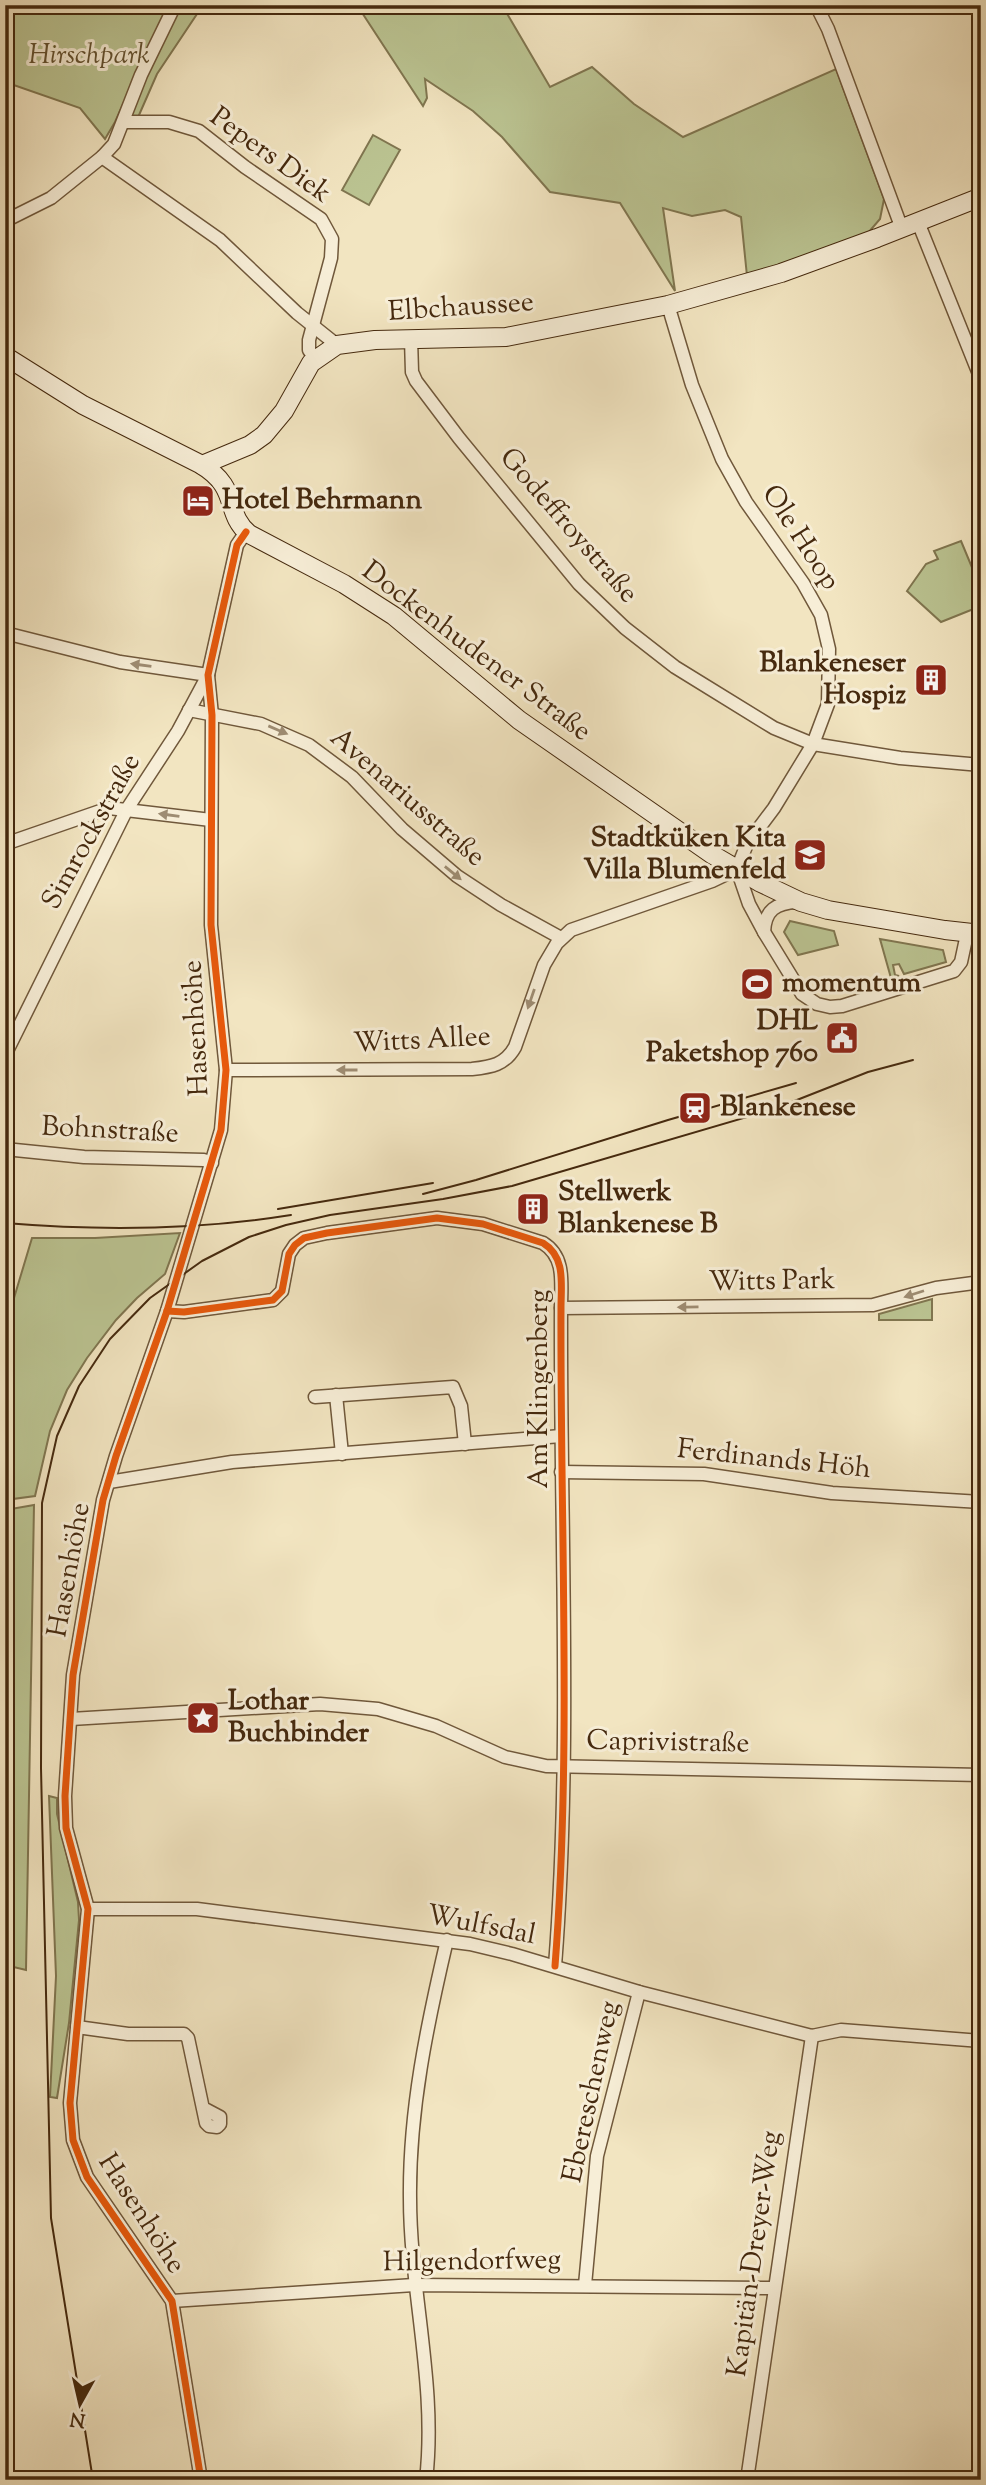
<svg xmlns="http://www.w3.org/2000/svg" width="986" height="2485" font-family="'Sorts Mill Goudy',serif">
<rect width="100%" height="100%" fill="#f2e5c1"/>
<filter id="stains"><feTurbulence type="fractalNoise" baseFrequency=".00286" numOctaves="4"/><feColorMatrix values="0 0 0 0 .2 0 0 0 0 .09 0 0 0 0 .02 0 0 0 .5 -.17"/></filter>
<radialGradient id="worn" r=".72"><stop offset=".6" stop-color="#630" stop-opacity="0"/><stop offset="1" stop-color="#630" stop-opacity=".3"/></radialGradient>
<!-- green -->
<g fill="#bbc492" stroke="#807650" stroke-width="2">
<polygon points="5,5 168,5 115,122 105,139 80,108 5,82"/>
<polygon points="175,5 203,5 157,74 136,122 124,122"/>
<polygon points="357,5 502,5 550,87 592,67 634,104 683,137 836,69 884,199 880,219 868,233 747,276 741,217 725,210 692,216 663,208 675,291 620,203 550,192 502,137 473,111 425,79 427,98 423,106"/>
<polygon points="373,135 400,150 369,205 342,190"/>
<polygon points="961,541 981,589 981,606 941,622 907,591 926,564 938,559 934,551"/>
<polygon points="790,921 834,931 838,945 798,955 784,932"/>
<polygon points="880,939 943,950 946,962 904,974 899,964 893,965 895,975 899,976 891,978"/>
<polygon points="180,1233 165,1274 137,1298 116,1320 87,1358 67,1390 50,1431 35,1496 5,1500 5,1328 32,1238 95,1238"/>
<polygon points="932,1299 932,1320 879,1320 879,1314"/>
<polygon points="34,1505 26,1970 5,1965 5,1510"/>
<polygon points="49,1796 57,1798 57,1814 78,1902 79,1920 69,2023 57,2098 50,2097 56,1976"/>
</g>
<g fill="none" stroke-linecap="round" stroke-linejoin="round">
<defs>
<g id="street">
<polyline points="816,5 828,29 902,229"/>
<polyline points="124,122 169,122 199,131 245,167 321,219 332,239 331,258 309,340 309,350 315,359"/>
<polyline points="102,157 220,240 297,313 337,345"/>
<polyline points="5,221 51,198 102,157 114,144 141,75 175,5"/>
<polyline points="918,222 981,379"/>
<polyline points="668,305 692,385 722,459 746,502 803,583 821,615 829,649 828,704 813,744 774,808 747,844 737,869"/>
<polyline points="411,339 412,372 416,381 459,438 579,584 625,628 675,667 774,728 813,744 900,758 981,765"/>
<polyline points="5,633 120,662 208,675"/>
<polyline points="189,710 261,724 309,745 352,777 402,829 457,876 501,905 561,938"/>
<polyline points="5,844 109,808 211,820"/>
<polyline points="737,869 749,904 764,932 802,994 817,1004 830,1007 842,1006 954,971 961,962 967,934"/>
<path d="M764 932C765 910 776 903 797 902"/>
<polyline points="5,1055 127,809 178,731 208,675"/>
<path d="M226 1070 472 1069C491 1067 505 1065 515 1047L544 965 557 943 571 930 712 881 737 869"/>
<polyline points="5,1149 84,1157 204,1160 212,1163"/>
<polyline points="561,1308 873,1305 936,1288 981,1282"/>
<path d="M167 1311 184 1312 273 1300 282 1291 289 1254 295 1245 304 1238 327 1233 437 1218 483 1224 543 1243C566 1257 561 1284 561 1308 560 1527 572 1747 555 1966"/>
<polyline points="336,1395 342,1454"/>
<polyline points="315,1397 453,1387 461,1406 465,1444"/>
<polyline points="561,1472 704,1474 832,1493 981,1502"/>
<polyline points="109,1482 232,1462 561,1436"/>
<polyline points="71,1719 320,1704 378,1709 436,1726 505,1757 546,1766 981,1775"/>
<polyline points="88,1909 197,1909 470,1944 512,1954 639,1992 812,2036 841,2030 981,2041"/>
<polyline points="77,2027 128,2034 184,2034 188,2038 206,2123 209,2126 217,2127 220,2124 220,2117 203,2108"/>
<polyline points="585,2285 597,2156 639,1992"/>
<polyline points="172,2301 414,2285 774,2288"/>
<polyline points="201,2480 172,2301 87,2177 73,2140 70,2103 88,1909 66,1828 65,1796 73,1675 103,1500 116,1456 167,1311 221,1130 226,1070 211,925 212,715 208,675 237,545 246,532"/>
<path d="M426 2480C437 2386 410 2292 410 2198 409 2111 427 2025 447 1940"/>
<polyline points="747,2480 812,2036"/>
</g>
<g id="secondary">
<path d="M5 356 83 405 200 464C241 488 223 512 249 534L344 584 394 616 519 720 713 855 759 882 801 902 828 910 945 930 981 934"/>
<polyline points="202,465 250,445 264,435 284,411 311,363 337,345 375,340 506,337 668,305 781,273 877,238 981,197"/>
</g>
</defs>
<!-- street casing -->
<use href="#street" stroke="#70583b" stroke-width="15"/>
<!-- secondary casing -->
<use href="#secondary" stroke="#45290e" stroke-width="20"/>
<!-- street -->
<use href="#street" stroke="#f7eed7" stroke-width="12"/>
<!-- secondary -->
<use href="#secondary" stroke="#f7eed7" stroke-width="18"/>
<!-- tram -->
<g stroke="#45290e" stroke-width="2">
<polyline points="423,1194 476,1180 668,1120 796,1083"/>
<polyline points="278,1209 433,1183"/>
<path d="M5 1223C101 1231 197 1230 291 1215"/>
<polyline points="93,2480 51,2218 41,1768 42,1503 57,1436 79,1386 110,1339 150,1298 202,1261 249,1237 286,1225 330,1215 443,1199 512,1186 774,1109 868,1072 913,1060"/>
</g>
<defs>
<g id="cycleway">
<path d="M167 1311 184 1312 273 1300 282 1291 289 1254 295 1245 304 1238 327 1233 437 1218 483 1224 543 1243C566 1257 561 1284 561 1308 560 1527 572 1747 555 1966"/>
<polyline points="201,2480 172,2301 87,2177 73,2140 70,2103 88,1909 66,1828 65,1796 73,1675 103,1500 116,1456 167,1311 221,1130 226,1070 211,925 212,715 208,675 237,545 246,532"/>
</g>
</defs>
<!-- cycleway casing -->
<use href="#cycleway" stroke="#f7eed7" stroke-width="11"/>
<!-- cycleway -->
<use href="#cycleway" stroke="#e8590c" stroke-width="7"/>
</g>
<!-- one-way arrows -->
<defs><path id="oneway-solid" d="M-6-.8H1V-3.2L6.5 0L1 3.2V.8H-6Z" transform="scale(1.75)"/></defs>
<g fill="#9e8c72">
<use href="#oneway-solid" transform="translate(141 665) rotate(-172)"/>
<use href="#oneway-solid" transform="translate(278 730) rotate(23)"/>
<use href="#oneway-solid" transform="translate(169 815) rotate(-172)"/>
<use href="#oneway-solid" transform="translate(453 873) rotate(39)"/>
<use href="#oneway-solid" transform="translate(531 999) rotate(109)"/>
<use href="#oneway-solid" transform="translate(347 1070) rotate(180)"/>
<use href="#oneway-solid" transform="translate(914 1294) rotate(162)"/>
<use href="#oneway-solid" transform="translate(688 1307) rotate(179)"/>
</g>
<!-- icons -->
<defs>
<symbol id="hotel-square" viewBox="-11 -11 22 22"><rect x="-9" y="-9" width="18" height="18" rx="4" fill="#8f2418" stroke="#f7eed7"/><path d="M-6-4.5h1.5V1H6V5H4.5V3h-9V5H-6ZM-4 0a1.8 1.8 0 1 1 3.6 0ZM.5 0V-2.5h3Q6-2.5 6 0Z" fill="#fff"/></symbol>
<symbol id="building-square" viewBox="-11 -11 22 22"><rect x="-9" y="-9" width="18" height="18" rx="4" fill="#8f2418" stroke="#f7eed7"/><path d="M-4-6H4V6H1V3H-1V6H-4ZM-2.5-4.3h1.7v1.8h-1.7ZM.8-4.3h1.7v1.8H.8ZM-2.5-1h1.7V.8h-1.7ZM.8-1h1.7V.8H.8Z" fill="#fff"/></symbol>
<symbol id="school-square" viewBox="-11 -11 22 22"><rect x="-9" y="-9" width="18" height="18" rx="4" fill="#8f2418" stroke="#f7eed7"/><path d="M0-5L7-2L0 1L-7-2ZM-4 1L0 2.5L4 1V4Q0 6-4 4Z" fill="#fff"/></symbol>
<symbol id="stadium-square" viewBox="-11 -11 22 22"><rect x="-9" y="-9" width="18" height="18" rx="4" fill="#8f2418" stroke="#f7eed7"/><path d="M0-5a6.5 5 0 1 0 0 10a6.5 5 0 1 0 0-10ZM-3.5-1.8h7v3.6h-7Z" fill="#fff"/></symbol>
<symbol id="civic-square" viewBox="-11 -11 22 22"><rect x="-9" y="-9" width="18" height="18" rx="4" fill="#8f2418" stroke="#f7eed7"/><path d="M-.6-6.5H3V-4.5H.6V-3L4-1V1h2V6H-6V1h2V-1L-.6-3ZM-1.2 2.5V6h2.4V2.5Z" fill="#fff"/></symbol>
<symbol id="station-square" viewBox="-11 -11 22 22"><rect x="-9" y="-9" width="18" height="18" rx="4" fill="#8f2418" stroke="#f7eed7"/><path d="M-3-6H3Q5-6 5-4V2Q5 4 3 4L4.5 6H3L1.5 4h-3L-3 6H-4.5L-3 4Q-5 4-5 2V-4Q-5-6-3-6ZM-3.5-4v3h7v-3ZM-3.5 1v1.5H-2V1ZM2 1v1.5H3.5V1Z" fill="#fff"/></symbol>
<symbol id="sight-square" viewBox="-11 -11 22 22"><rect x="-9" y="-9" width="18" height="18" rx="4" fill="#8f2418" stroke="#f7eed7"/><path d="M0-6L1.8-2.2L6-1.7L2.9 1.2L3.7 5.4L0 3.3L-3.7 5.4L-2.9 1.2L-6-1.7L-1.8-2.2Z" fill="#fff"/></symbol>
</defs>
<g fill-rule="evenodd">
<use href="#hotel-square" x="179" y="482" width="38" height="38"/>
<use href="#building-square" x="912" y="661" width="38" height="38"/>
<use href="#school-square" x="791" y="836" width="38" height="38"/>
<use href="#stadium-square" x="738" y="965" width="38" height="38"/>
<use href="#civic-square" x="823" y="1019" width="38" height="38"/>
<use href="#station-square" x="676" y="1089" width="38" height="38"/>
<use href="#building-square" x="514" y="1190" width="38" height="38"/>
<use href="#sight-square" x="184" y="1699" width="38" height="38"/>
</g>
<g text-anchor="middle" dominant-baseline="central" stroke-width="6" stroke-linejoin="round" paint-order="stroke">
<!-- park labels -->
<g font-size="28" font-style="italic" fill="#62502f" stroke="#f7eed7">
<text x="89" y="56">Hirschpark</text>
</g>
<!-- street labels -->
<g font-size="28" fill="#45290e" stroke="#f7eed7">
<text transform="translate(270 156) rotate(36)">Pepers Diek</text>
<text transform="translate(461 308) rotate(-4)">Elbchaussee</text>
<text transform="translate(568 526) rotate(49)">Godeffroystraße</text>
<text transform="translate(800 538) rotate(57)">Ole Hoop</text>
<text transform="translate(476 652) rotate(37)">Dockenhudener Straße</text>
<text transform="translate(407 798) rotate(41)">Avenariusstraße</text>
<text transform="translate(92 832) rotate(-61)">Simrockstraße</text>
<text transform="translate(197 1028) rotate(-93)">Hasenhöhe</text>
<text transform="translate(422 1041) rotate(-3)">Witts Allee</text>
<text transform="translate(110 1131) rotate(3)">Bohnstraße</text>
<text transform="translate(772 1282) rotate(-1)">Witts Park</text>
<text transform="translate(540 1389) rotate(-90)">Am Klingenberg</text>
<text transform="translate(774 1460) rotate(6)">Ferdinands Höh</text>
<text transform="translate(70 1570) rotate(-80)">Hasenhöhe</text>
<text transform="translate(668 1743) rotate(1)">Caprivistraße</text>
<text transform="translate(481 1926) rotate(11)">Wulfsdal</text>
<text transform="translate(592 2092) rotate(-78)">Ebereschenweg</text>
<text transform="translate(141 2214) rotate(57)">Hasenhöhe</text>
<text transform="translate(755 2254) rotate(-82)">Kapitän-Dreyer-Weg</text>
<text transform="translate(472 2262) rotate(-1)">Hilgendorfweg</text>
</g>
<!-- poi labels -->
<g font-size="28" font-weight="bold" fill="#45290e" stroke="#f7eed7" text-anchor="start">
<text x="222" y="501">Hotel Behrmann</text>
<text x="906" y="664" text-anchor="end">Blankeneser<tspan x="906" dy="32">Hospiz</tspan></text>
<text x="786" y="839" text-anchor="end">Stadtküken Kita<tspan x="786" dy="32">Villa Blumenfeld</tspan></text>
<text x="782" y="984">momentum</text>
<text x="818" y="1022" text-anchor="end">DHL<tspan x="818" dy="32">Paketshop 760</tspan></text>
<text x="720" y="1108">Blankenese</text>
<text x="558" y="1193">Stellwerk<tspan x="558" dy="32">Blankenese B</tspan></text>
<text x="228" y="1702">Lothar<tspan x="228" dy="32">Buchbinder</tspan></text>
</g>
</g>
<!-- margin -->
<rect width="986" height="2485" fill="none" stroke="#f2e5c1" stroke-width="28"/>
<rect x="7" y="7" width="972" height="2471" fill="none" stroke="#45290e" stroke-width="3.5"/>
<rect x="14" y="14" width="958" height="2457" fill="none" stroke="#45290e" stroke-width="2"/>
<!-- north arrow -->
<g transform="translate(80 2404) rotate(188)" stroke="#f7eed7" stroke-width="5" paint-order="stroke">
<path d="M0-5L12 26L0 18L-12 26Z" fill="#45290e"/>
<text y="-10" font-size="19" font-weight="bold" text-anchor="middle" fill="#45290e">N</text>
</g>
<rect width="100%" height="100%" filter="url(#stains)"/>
<rect width="100%" height="100%" fill="url(#worn)"/>
</svg>
